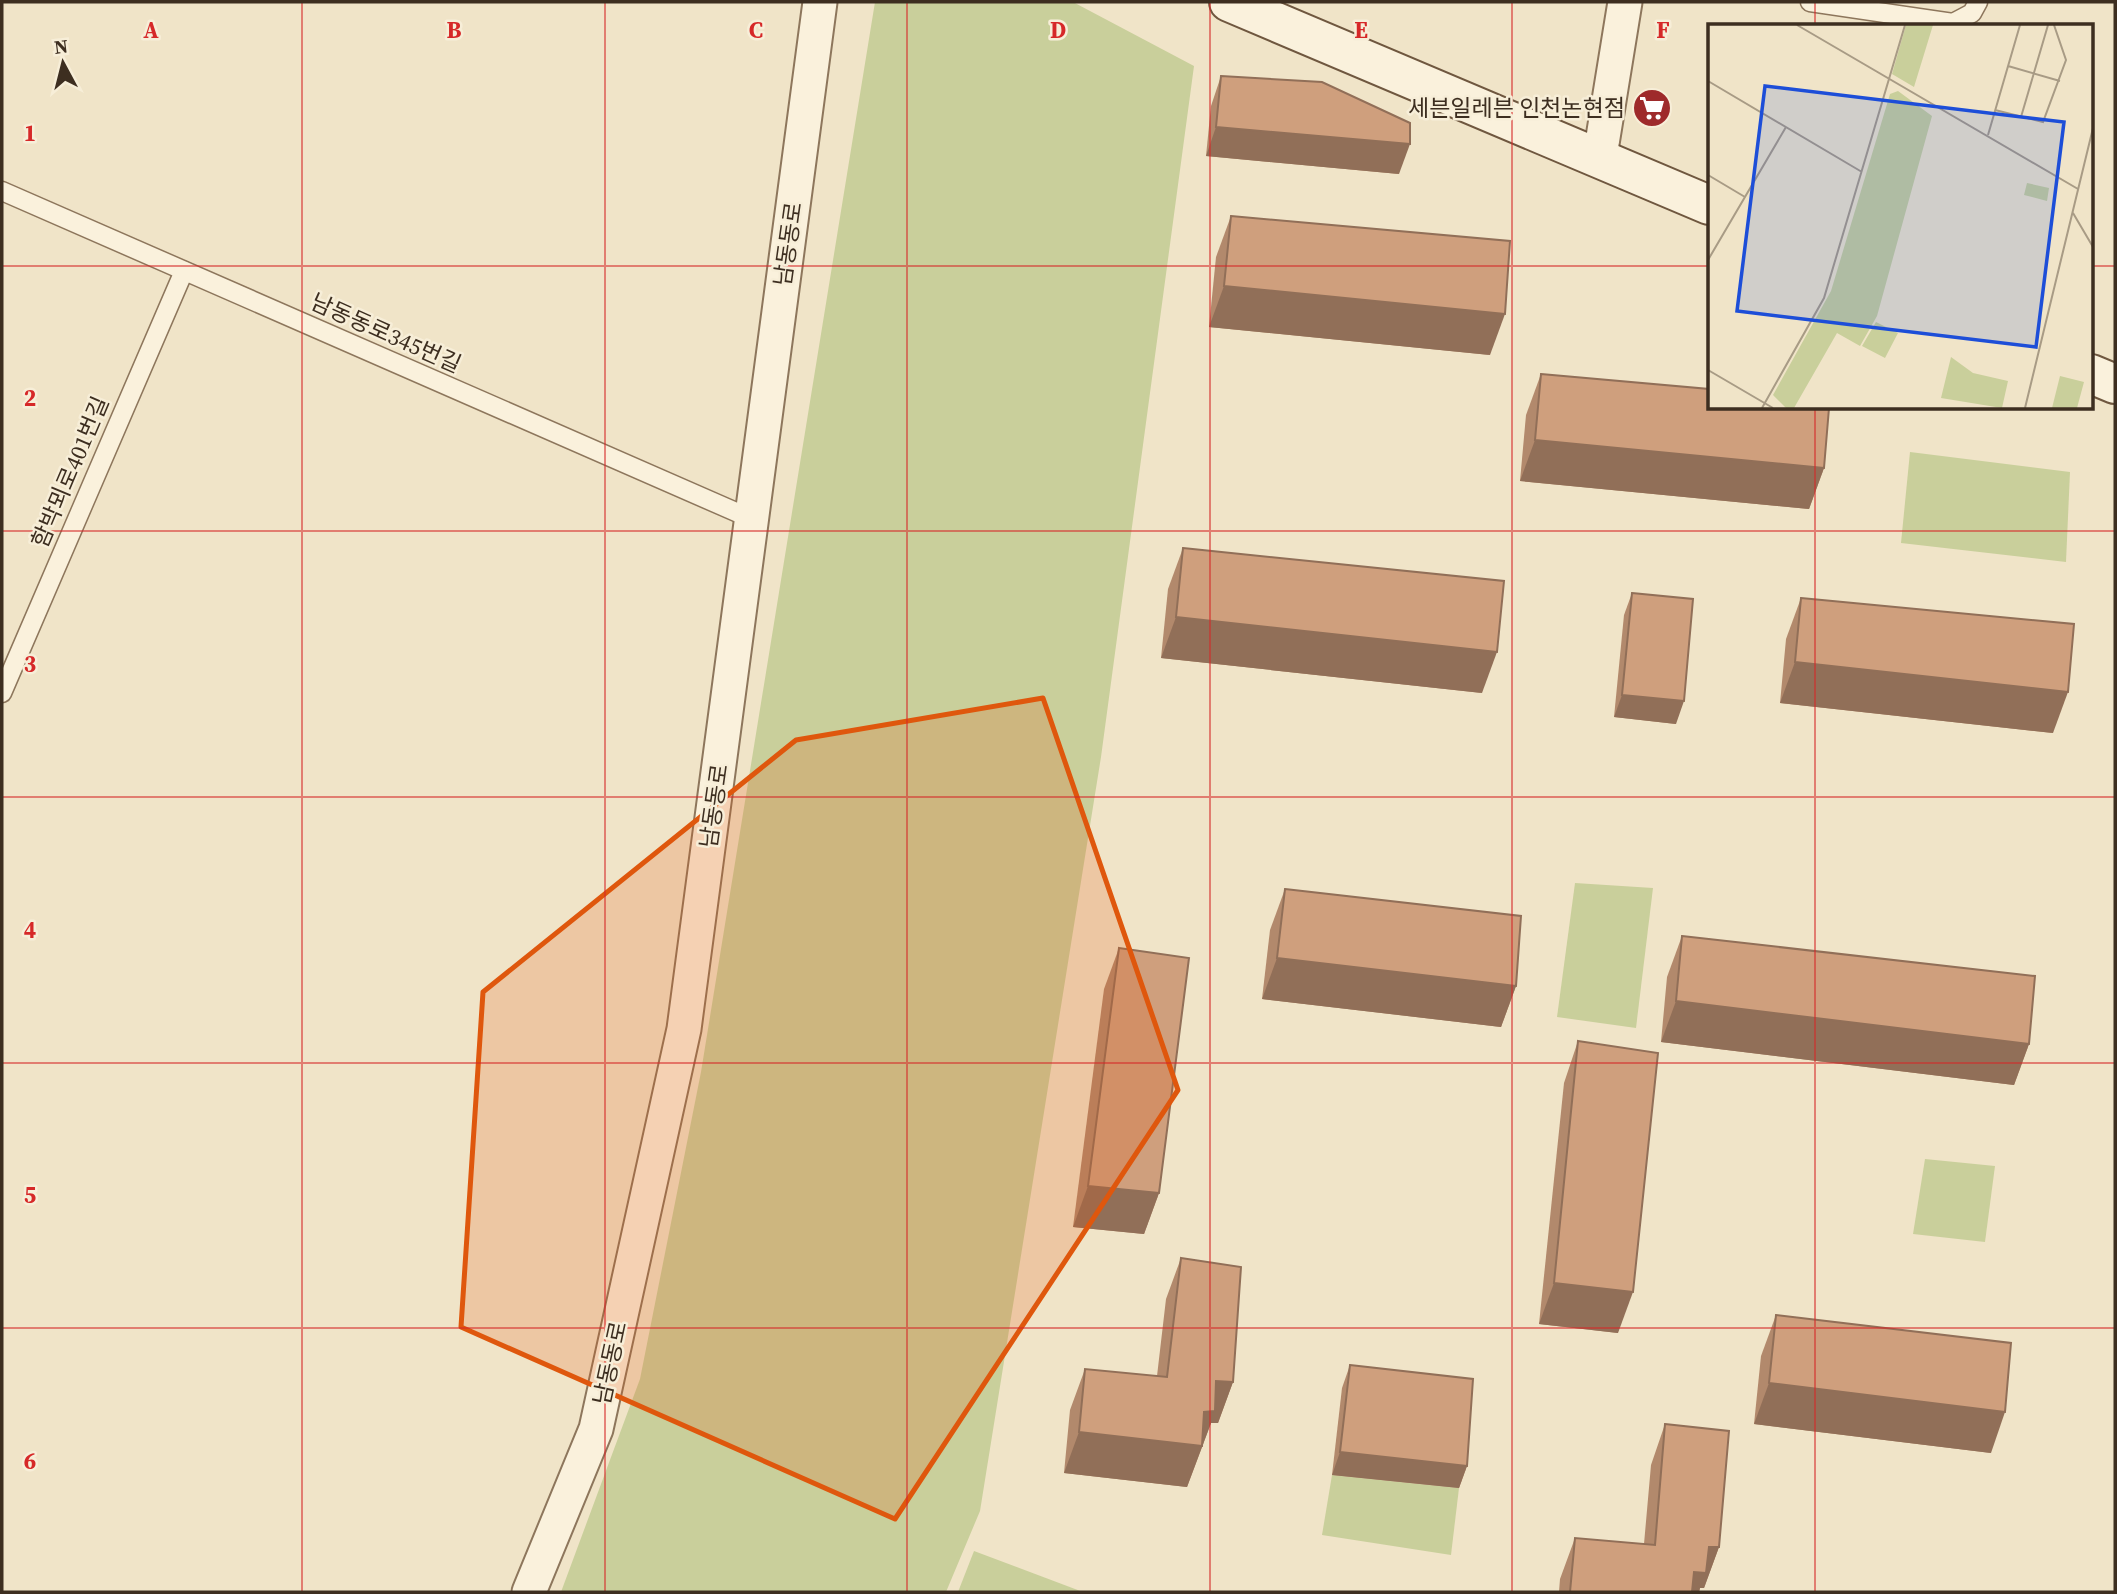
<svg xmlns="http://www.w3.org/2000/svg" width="2117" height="1594" font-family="'Source Serif 4','Noto Sans KR',serif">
<rect width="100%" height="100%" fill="#f0e4c8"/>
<!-- green -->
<g fill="#c9cf9b">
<polygon points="875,2 1073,2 1194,66 1101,757 980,1511 946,1592 561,1592 640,1379 701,1072"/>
<polygon points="1910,452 2070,472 2066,562 1901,543"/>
<polygon points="1575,883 1653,888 1636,1028 1557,1017"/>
<polygon points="1925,1159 1995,1166 1985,1242 1913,1234"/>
<polygon points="1332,1475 1459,1488 1451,1555 1322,1535"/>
<polygon points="974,1551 1083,1592 958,1592"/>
</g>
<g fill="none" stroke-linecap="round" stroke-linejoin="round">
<defs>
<g id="lane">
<polyline points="1810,2 1953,23 1972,13 1978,2"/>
<polyline points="2,191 752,519"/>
<polyline points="2,693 184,271"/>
</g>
<g id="street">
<polyline points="1600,156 1625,2"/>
<polyline points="529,1592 596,1429 684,1029 820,2"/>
</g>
<g id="secondary">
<polyline points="1229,2 1709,205"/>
<polyline points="2091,374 2115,384"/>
</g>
</defs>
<!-- lane casing -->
<use href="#lane" stroke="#8d765c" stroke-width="21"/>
<!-- street casing -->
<use href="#street" stroke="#8d765c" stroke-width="37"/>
<!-- secondary casing -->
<use href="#secondary" stroke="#6f573f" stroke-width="42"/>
<!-- lane -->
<use href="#lane" stroke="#faf1dc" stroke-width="18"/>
<!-- street -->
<use href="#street" stroke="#faf1dc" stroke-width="33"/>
<!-- secondary -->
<use href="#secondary" stroke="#faf1dc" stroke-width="38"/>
</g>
<!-- wall -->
<g fill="#b2896c">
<polygon points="1221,76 1399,174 1206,156 1211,106"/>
<polygon points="1231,216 1490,355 1209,327 1216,257"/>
<polygon points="1541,374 1824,468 1809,509 1520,481 1526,415"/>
<polygon points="1183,548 1482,693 1161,658 1168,589"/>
<polygon points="1632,593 1676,724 1614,717 1624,615"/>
<polygon points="1801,598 2053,733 1780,703 1786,639"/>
<polygon points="1285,889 1516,986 1501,1027 1262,999 1270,930"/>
<polygon points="1682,936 2029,1044 2014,1085 1661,1042 1667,977"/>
<polygon points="1119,948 1159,1193 1144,1234 1073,1227 1104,989"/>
<polygon points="1578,1041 1618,1333 1539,1324 1564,1083"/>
<polygon points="1181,1258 1233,1382 1218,1423 1211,1423 1187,1487 1064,1473 1070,1410 1085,1369 1157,1376 1166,1299"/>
<polygon points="1776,1315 1991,1453 1754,1424 1761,1356"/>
<polygon points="1350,1365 1467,1466 1459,1488 1332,1475 1342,1388"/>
<polygon points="1665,1424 1719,1547 1704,1588 1700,1588 1699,1592 1559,1592 1560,1579 1575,1538 1644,1544 1651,1465"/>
</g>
<!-- shaded-wall -->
<g fill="#916f58">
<polygon points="1216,127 1410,144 1399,174 1206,156"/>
<polygon points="1224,286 1505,314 1490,355 1209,327"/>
<polygon points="1535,440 1824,468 1809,509 1520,481"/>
<polygon points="1176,617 1497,652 1482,693 1161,658"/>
<polygon points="1795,662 2068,692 2053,733 1780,703"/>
<polygon points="1622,695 1684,701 1676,724 1614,717"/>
<polygon points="1277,958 1516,986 1501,1027 1262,999"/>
<polygon points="1676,1001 2029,1044 2014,1085 1661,1042"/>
<polygon points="1088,1186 1159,1193 1144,1234 1073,1227"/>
<polygon points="1554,1283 1633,1292 1618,1333 1539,1324"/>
<polygon points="1216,1381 1233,1382 1218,1423 1211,1423 1187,1487 1064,1473 1079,1432"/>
<polygon points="1769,1383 2005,1412 1991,1453 1754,1424"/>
<polygon points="1340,1452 1467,1466 1459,1488 1332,1475"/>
<polygon points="1709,1547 1719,1547 1704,1588 1700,1588 1699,1592 1687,1592 1694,1572"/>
</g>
<!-- building -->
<g fill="#cf9f7d" stroke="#916f58" stroke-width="2">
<polygon points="1221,76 1322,82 1410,123 1410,144 1216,127"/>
<polygon points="1231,216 1510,241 1505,314 1224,286"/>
<polygon points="1541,374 1709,389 1709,408 1829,408 1824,468 1535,440"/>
<polygon points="1183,548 1504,581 1497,652 1176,617"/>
<polygon points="1632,593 1693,599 1684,701 1622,695"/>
<polygon points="1801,598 2074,624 2068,692 1795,662"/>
<polygon points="1285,889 1521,916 1516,986 1277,958"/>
<polygon points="1682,936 2035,976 2029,1044 1676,1001"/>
<polygon points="1119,948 1189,958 1159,1193 1088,1186"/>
<polygon points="1578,1041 1658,1053 1633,1292 1554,1283"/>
<polygon points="1181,1258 1241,1267 1233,1382 1216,1381 1215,1411 1204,1412 1202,1446 1079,1432 1085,1369 1167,1377"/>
<polygon points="1776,1315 2011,1343 2005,1412 1769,1383"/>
<polygon points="1350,1365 1473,1379 1467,1466 1340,1452"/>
<polygon points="1665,1424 1729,1431 1719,1547 1709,1547 1706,1573 1694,1572 1692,1592 1570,1592 1575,1538 1655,1545"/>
</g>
<!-- marked area -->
<path fill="#df570d" fill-opacity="0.2" stroke="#df570d" stroke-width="5" stroke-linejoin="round" d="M1043 698 1178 1090 895 1519 461 1327 483 992 796 740Z"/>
<!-- grid -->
<path fill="none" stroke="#d62828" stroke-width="2" stroke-opacity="0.55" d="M302 2V1592M605 2V1592M907 2V1592M1210 2V1592M1512 2V1592M1815 2V26M2 266H1709M2091 266H2115M1815 408V1592M2 531H2115M2 797H2115M2 1063H2115M2 1328H2115"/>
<!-- icons -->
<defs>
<symbol id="supermarket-disc" viewBox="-11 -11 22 22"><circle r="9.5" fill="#9e2a2b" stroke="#f7eed8"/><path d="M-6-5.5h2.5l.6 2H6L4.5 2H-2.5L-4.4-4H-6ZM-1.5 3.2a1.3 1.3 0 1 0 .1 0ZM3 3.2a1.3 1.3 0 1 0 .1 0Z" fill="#fff"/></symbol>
</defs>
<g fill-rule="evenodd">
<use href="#supermarket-disc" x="1630" y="86" width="44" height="44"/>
</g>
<g text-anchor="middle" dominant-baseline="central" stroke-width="5" stroke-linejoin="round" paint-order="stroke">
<!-- poi labels -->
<g font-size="23" fill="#3d2e20" stroke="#f7eed8" text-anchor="end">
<text x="1625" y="108">세븐일레븐 인천논현점</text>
</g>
<!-- street labels -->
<g font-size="23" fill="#3d2e20" stroke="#f7eed8">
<text transform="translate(788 244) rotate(-82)">남동동로</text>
<text transform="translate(386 333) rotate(24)">남동동로345번길</text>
<text transform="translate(70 472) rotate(-67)">함박뫼로401번길</text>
<text transform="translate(714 806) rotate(-82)">남동동로</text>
<text transform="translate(610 1363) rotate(-78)">남동동로</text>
</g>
</g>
<!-- overview -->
<g transform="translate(1708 24)">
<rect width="385" height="385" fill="#f0e4c8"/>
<path d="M198 1H225L206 63 184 50ZM190 67 224 92 169 292 152 322 129 309 86 384H78L65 371 123 267 182 70ZM319 159 341 164 339 177 316 171ZM168 298 190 309 177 334 154 322ZM243 333 265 349 300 357 294 384 233 374ZM352 352 376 358 369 384H344Z" fill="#c9cf9b"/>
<path fill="none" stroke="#a89b85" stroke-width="2" d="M89 1 370 165M300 42 352 57M0 57 154 148M287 86 335 98 358 36 346 1M313 93 340 1M280 111 312 1M0 151 37 173M365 189 385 223M0 236 78 103M0 346 65 384M54 384 116 274 197 1M317 384 385 104"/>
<path fill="#1d4ed8" fill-opacity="0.15" stroke="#1d4ed8" stroke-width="3.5" d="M57 62 356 98 328 323 29 287Z"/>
<rect width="385" height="385" fill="none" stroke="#3d2e20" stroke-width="3.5"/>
</g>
<g font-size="23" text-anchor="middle" font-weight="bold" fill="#d62828" stroke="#f7eed8" stroke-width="5" stroke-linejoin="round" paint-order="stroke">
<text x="151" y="38">A</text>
<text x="454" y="38">B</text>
<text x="756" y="38">C</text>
<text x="1058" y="38">D</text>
<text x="1361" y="38">E</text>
<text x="1663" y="38">F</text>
<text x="30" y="141">1</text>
<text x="30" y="406">2</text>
<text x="30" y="672">3</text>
<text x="30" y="938">4</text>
<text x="30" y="1203">5</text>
<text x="30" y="1469">6</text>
</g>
<!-- border -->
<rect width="2117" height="1594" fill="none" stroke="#3d2e20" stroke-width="7"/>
<!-- north arrow -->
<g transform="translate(63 63) rotate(353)" stroke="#f7eed8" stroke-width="5" paint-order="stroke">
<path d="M0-5L12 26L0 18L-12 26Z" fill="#3d2e20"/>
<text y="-10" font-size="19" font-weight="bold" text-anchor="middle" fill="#3d2e20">N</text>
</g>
</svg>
